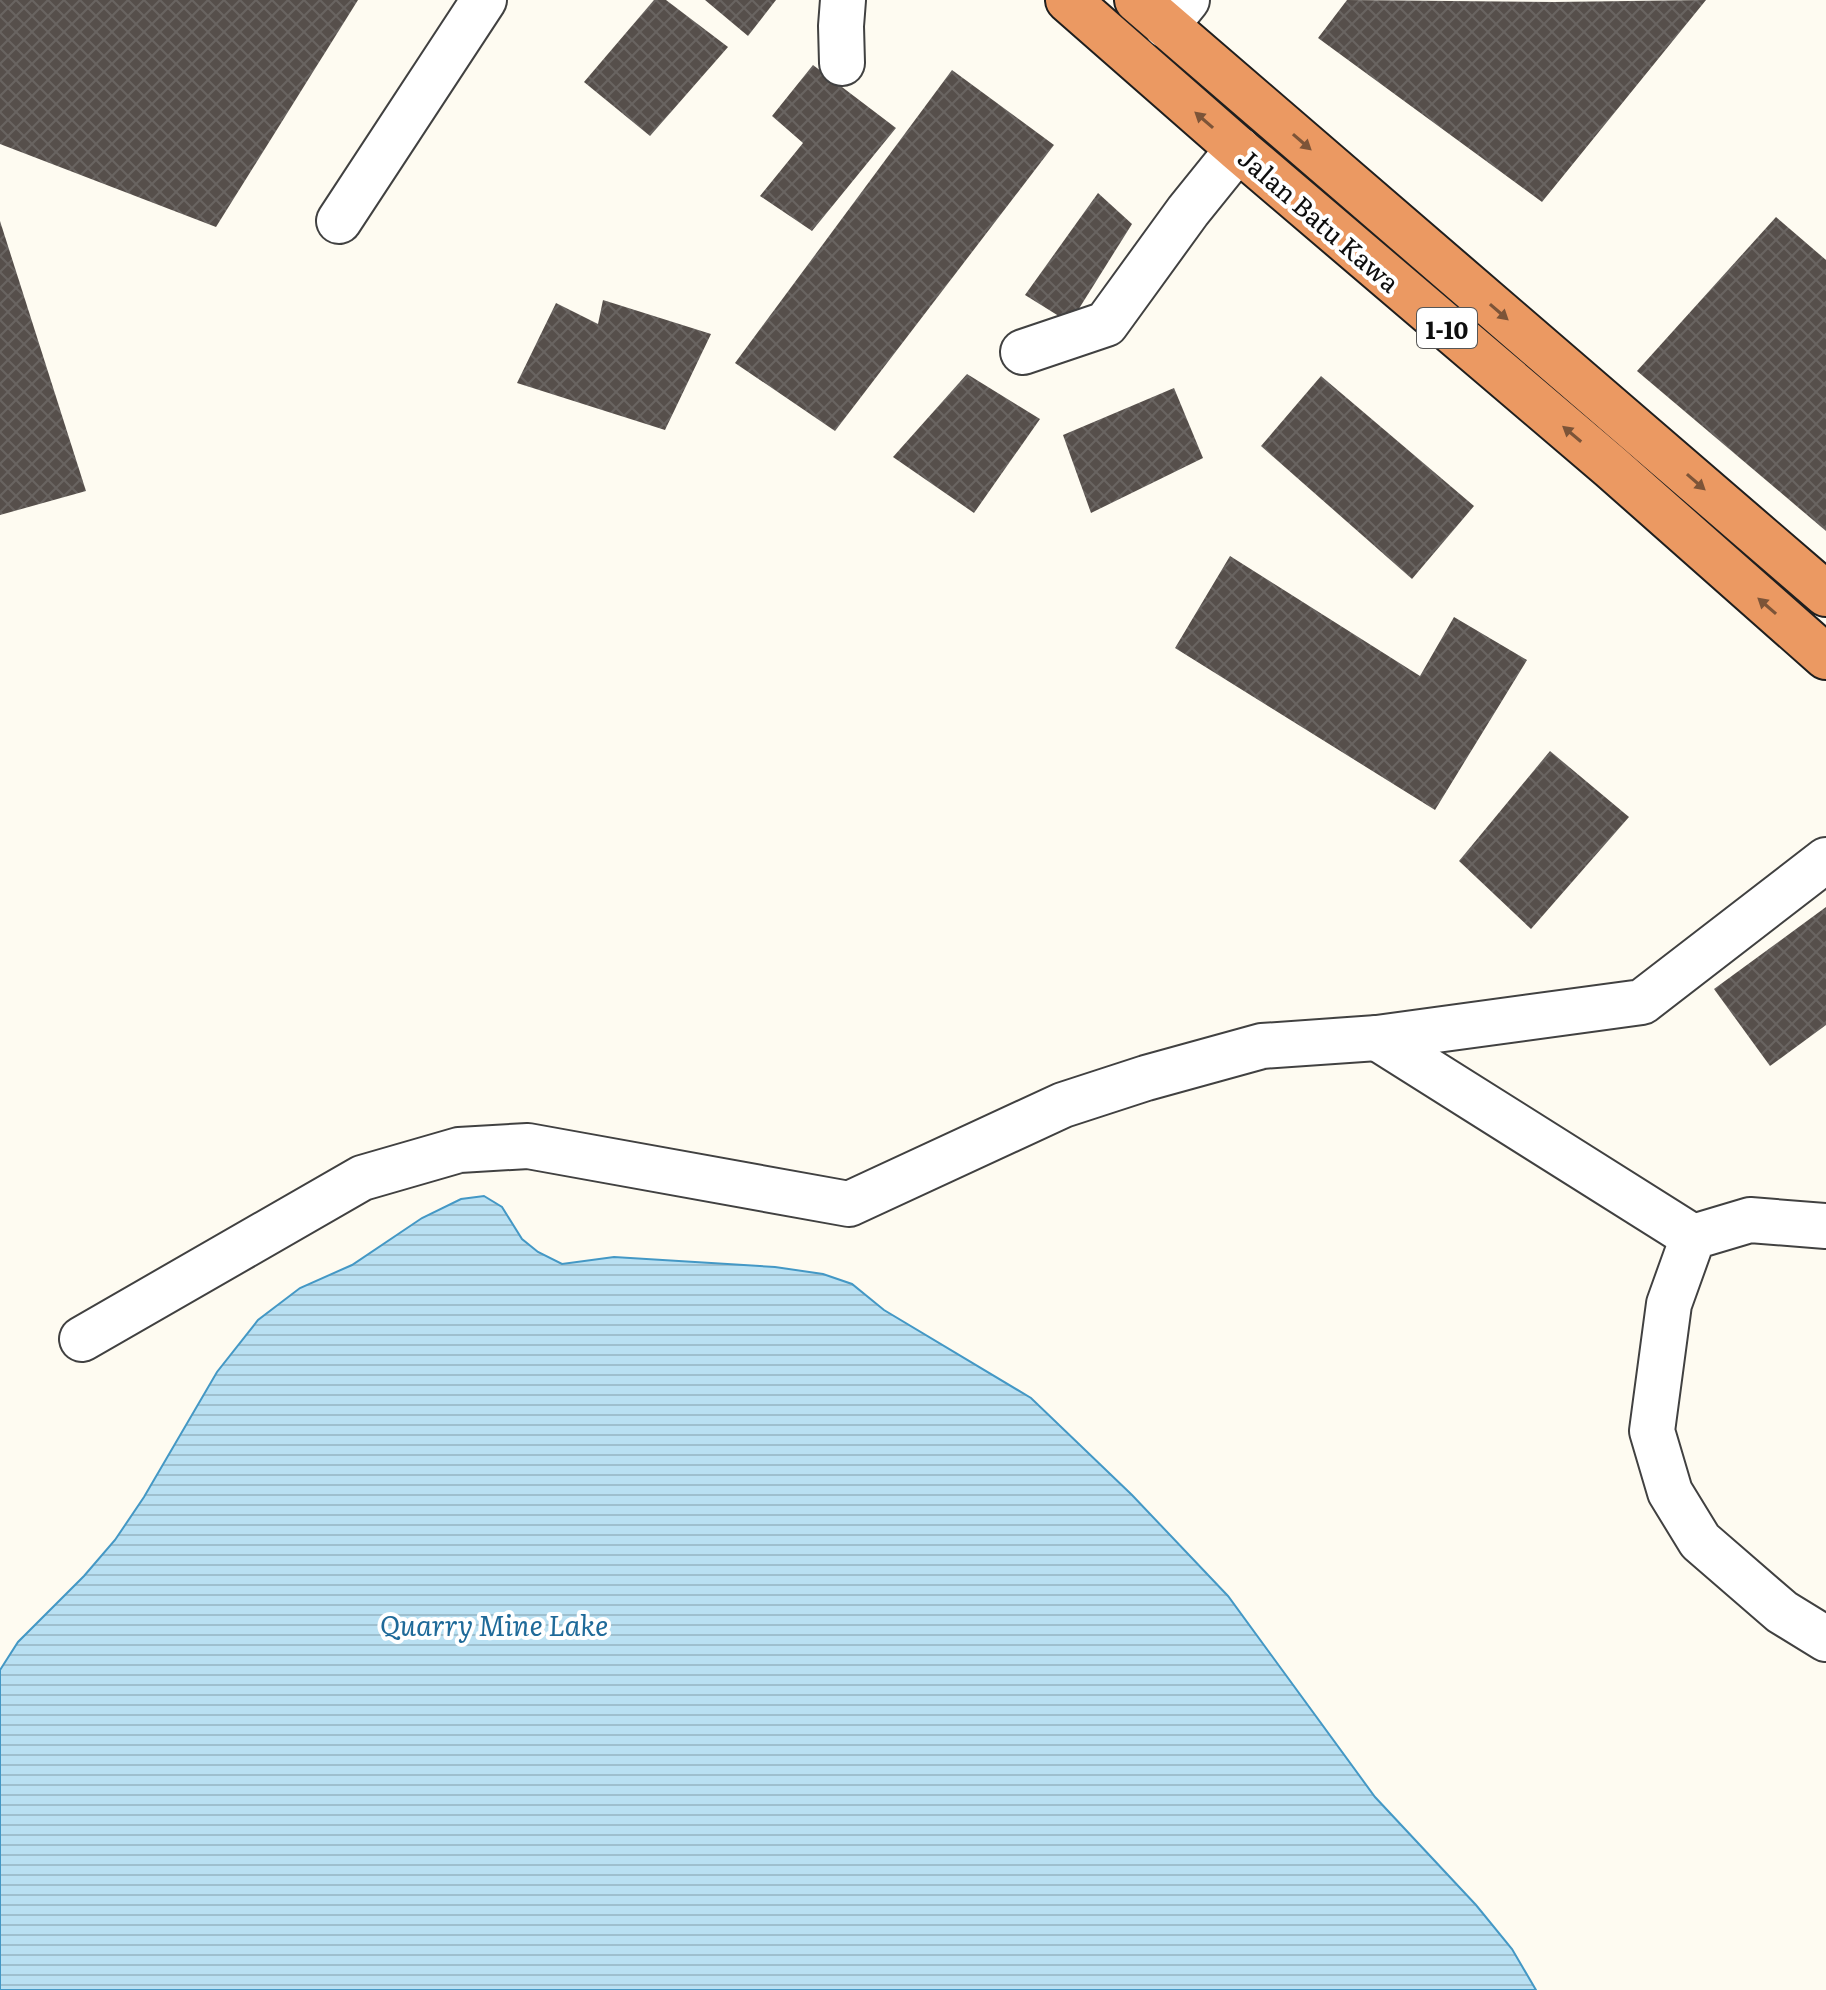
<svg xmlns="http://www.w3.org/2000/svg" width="1826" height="1990" font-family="Literata,serif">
<defs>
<pattern id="water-rules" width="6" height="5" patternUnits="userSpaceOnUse" patternTransform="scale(2)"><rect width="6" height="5" fill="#b9e0f2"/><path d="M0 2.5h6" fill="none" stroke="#9ebfce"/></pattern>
<pattern id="building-cross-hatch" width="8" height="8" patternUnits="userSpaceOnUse" patternTransform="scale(2)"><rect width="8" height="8" fill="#564f4b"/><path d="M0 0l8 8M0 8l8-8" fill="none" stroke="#696461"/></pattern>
</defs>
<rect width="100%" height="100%" fill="#fefbf1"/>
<!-- water -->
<polygon fill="url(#water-rules)" stroke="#4498c5" stroke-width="2" points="484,1196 502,1207 522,1239 538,1252 562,1264 614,1257 775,1267 823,1274 852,1284 884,1310 1031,1398 1132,1495 1228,1596 1375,1797 1476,1905 1512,1949 1536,1990 0,1990 0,1670 18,1642 84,1576 115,1540 144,1497 217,1372 258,1320 300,1288 352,1265 422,1218 461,1199"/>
<!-- building -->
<g fill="url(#building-cross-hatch)">
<polygon points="0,0 358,0 216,227 0,144"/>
<polygon points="654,0 666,0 728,47 650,136 584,82"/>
<polygon points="705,0 776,0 748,36"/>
<polygon points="1347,0 1554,2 1706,0 1542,202 1318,38"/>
<polygon points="813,65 896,128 812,231 760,196 803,143 772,116"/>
<polygon points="952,70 1054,145 835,431 735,363"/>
<polygon points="1098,193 1132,224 1070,323 1025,295"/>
<polygon points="1776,217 1826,260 1826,531 1637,371"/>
<polygon points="0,221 86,491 0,515"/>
<polygon points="603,300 711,334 665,430 517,383 556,303 598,324"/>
<polygon points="967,374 1040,419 974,513 893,457"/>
<polygon points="1321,376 1474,506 1412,579 1261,446"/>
<polygon points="1174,388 1203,458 1091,513 1063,435"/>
<polygon points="1230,556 1420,676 1454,617 1527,660 1435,810 1175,648"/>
<polygon points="1550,751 1629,817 1531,929 1459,861"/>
<polygon points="1826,907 1826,1025 1770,1066 1714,989"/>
</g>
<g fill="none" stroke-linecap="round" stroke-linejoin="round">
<defs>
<g id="minor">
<polyline points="1166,26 1187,0"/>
<polyline points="842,63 841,26 843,0"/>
<polyline points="339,221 484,0"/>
<polyline points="1023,352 1106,324 1188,211 1238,149"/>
<polyline points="1826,1226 1750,1220 1693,1237 1669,1304 1652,1431 1670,1492 1700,1541 1782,1612 1826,1639"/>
<polyline points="1693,1237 1377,1038 1642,1002 1826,860"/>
<polyline points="82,1339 362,1178 459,1150 528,1146 849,1204 1063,1105 1146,1078 1262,1046 1377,1038"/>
</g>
<g id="highway">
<polyline points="1068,0 1238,149 1611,467 1826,657"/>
<polyline points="1137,0 1826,594"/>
</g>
</defs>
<!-- minor casing -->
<use href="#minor" stroke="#414141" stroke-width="48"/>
<!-- highway casing -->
<use href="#highway" stroke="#1f1f1f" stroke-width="48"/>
<!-- minor -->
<use href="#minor" stroke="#fff" stroke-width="44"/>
<!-- highway -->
<use href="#highway" stroke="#eb9962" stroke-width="44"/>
</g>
<!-- one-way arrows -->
<defs><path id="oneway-solid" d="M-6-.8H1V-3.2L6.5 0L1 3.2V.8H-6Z" transform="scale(2)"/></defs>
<g fill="#7c5438">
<use href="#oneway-solid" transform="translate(1204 120) rotate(-139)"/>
<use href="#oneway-solid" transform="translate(1302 142) rotate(41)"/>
<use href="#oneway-solid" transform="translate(1499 312) rotate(41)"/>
<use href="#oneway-solid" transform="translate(1572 434) rotate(-140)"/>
<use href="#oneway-solid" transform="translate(1696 482) rotate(41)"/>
<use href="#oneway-solid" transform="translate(1767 606) rotate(-139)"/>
</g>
<g text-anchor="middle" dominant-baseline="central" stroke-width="8" stroke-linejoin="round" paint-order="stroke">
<!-- shield labels -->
<rect fill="#fff" stroke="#565656" stroke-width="2" x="1417" y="308" width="60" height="40" rx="6"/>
<g font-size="24" font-weight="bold" fill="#0e0e0e">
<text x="1447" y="328">1-10</text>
</g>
<!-- street labels -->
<g font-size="26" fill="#0e0e0e" stroke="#fff">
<text transform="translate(1320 219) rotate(41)">Jalan Batu Kawa</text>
</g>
<!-- water labels -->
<g font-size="28" font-style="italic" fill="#1f6a99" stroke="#fff">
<text x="494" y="1624">Quarry Mine Lake</text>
</g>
</g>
</svg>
